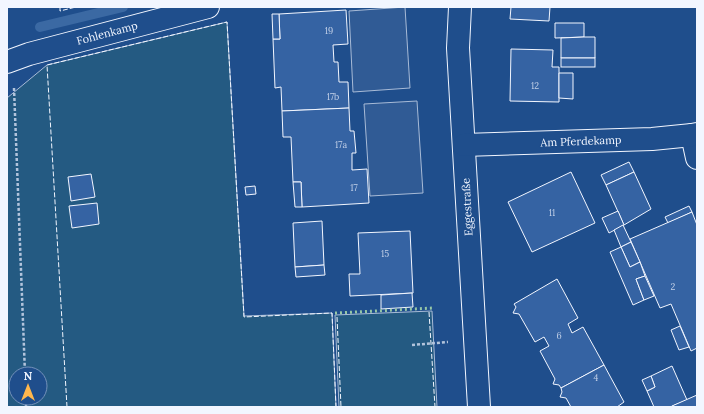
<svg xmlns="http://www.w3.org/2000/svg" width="704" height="414" font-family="Lora,serif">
<rect width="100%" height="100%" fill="#1f4e8c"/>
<!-- green -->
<g fill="#245a82" stroke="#a8bbd7" fill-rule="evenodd">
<path d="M227 22 244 316 332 313 336 407H7V98L47 65ZM16 374H40V398H16Z"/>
<polygon points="432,311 437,407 339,407 335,315"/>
</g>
<!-- parking -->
<g fill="#305b95" stroke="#a8bbd7">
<polygon points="405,7 410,88 353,92 349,11"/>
<polygon points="417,101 423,193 370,196 364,104"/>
</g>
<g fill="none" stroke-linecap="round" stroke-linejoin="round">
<!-- stream -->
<polyline stroke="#3b69a3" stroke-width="10" points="40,27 123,7"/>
</g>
<!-- building -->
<g fill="#3563a3" stroke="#f2f6ff">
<polygon points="511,7 550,7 549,21 510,19"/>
<polygon points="346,10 348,44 333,45 334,62 338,62 339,82 348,82 349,108 282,111 281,87 275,88 273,39 280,39 279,14"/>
<polygon points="272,14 279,14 280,39 273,39"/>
<polygon points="555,23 584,23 584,37 555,38"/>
<polygon points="584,37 595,37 595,58 561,58 561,38"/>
<polygon points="511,49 553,50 552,67 559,67 559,102 510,101"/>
<rect x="561" y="58" width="34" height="9"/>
<polygon points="559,73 573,73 573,99 559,98"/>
<polygon points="349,108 350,131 354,131 356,153 352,153 352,170 367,169 369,203 302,207 301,182 293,182 291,137 283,137 282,111"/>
<polygon points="629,162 634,172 606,185 601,175"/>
<polygon points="571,172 595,223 532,252 508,202"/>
<polygon points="634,172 651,209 624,225 606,185"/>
<polygon points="91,174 95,197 71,201 68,177"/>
<polygon points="293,182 301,182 302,207 295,207"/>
<polygon points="255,186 256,194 246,195 245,187"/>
<polygon points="97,203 99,224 72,228 69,206"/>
<polygon points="689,206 692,212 668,223 665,217"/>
<polygon points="618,211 624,225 609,233 602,218"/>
<polygon points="692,212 697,225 697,348 691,351 671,304 660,308 630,239"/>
<polygon points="322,221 324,265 295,267 293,223"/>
<polygon points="623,225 631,242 621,247 614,230"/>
<polygon points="410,231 413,293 350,296 349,274 360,274 358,233"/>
<polygon points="631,242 640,262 630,267 621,247"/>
<polygon points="621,247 630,267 640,262 645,276 636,279 644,300 633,305 610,252"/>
<polygon points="324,265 325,275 296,277 295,267"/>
<polygon points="645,276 654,296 644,300 636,279"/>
<polygon points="557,279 578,318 568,324 572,333 583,327 604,365 561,388 559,385 553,384 555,379 540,351 549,346 544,337 535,342 519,314 513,313 516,307 514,304"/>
<polygon points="412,293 413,307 381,309 381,295"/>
<polygon points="680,326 689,347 679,350 671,330"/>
<polygon points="604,365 624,402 617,407 571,407 566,398 560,397 562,392 561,388"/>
<polygon points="672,366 687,400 670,407 654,407 647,391 655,387 651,376"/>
<polygon points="651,376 655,387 647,391 642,380"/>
<polygon points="697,395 697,407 673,407 672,406"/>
</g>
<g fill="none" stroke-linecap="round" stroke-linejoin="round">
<defs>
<g id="minor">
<polyline points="460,7 458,48 479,407"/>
<polyline points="7,62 29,54 208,7"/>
<polyline points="692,135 697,158"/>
<polyline points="464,145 652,139 692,135 697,134"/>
</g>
</defs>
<!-- minor casing -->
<use href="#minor" stroke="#f2f6ff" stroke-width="24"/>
<!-- path -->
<g stroke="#b3c4dc" stroke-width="2.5" stroke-dasharray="3 2" stroke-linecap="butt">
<polyline points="14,88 25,374"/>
<polyline points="412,345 448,342"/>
<polyline points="26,398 26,407"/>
</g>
<!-- minor -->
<use href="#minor" stroke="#1f4e8c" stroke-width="22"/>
<!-- hedge -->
<polyline stroke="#97c8a6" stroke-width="3" stroke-dasharray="2 3" stroke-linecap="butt" points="335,313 434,308"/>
<!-- fence -->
<g stroke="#f2f6ff" stroke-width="1" stroke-dasharray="5 2" stroke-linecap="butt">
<polyline points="60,7 60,11 76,7"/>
<polyline points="429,312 435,407"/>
<polyline points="337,317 341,407"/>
<polyline points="67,407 47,65 227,22 244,317 332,313 336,407"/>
</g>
</g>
<g text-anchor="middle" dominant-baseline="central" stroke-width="3" stroke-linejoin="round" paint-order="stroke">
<!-- number labels -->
<g font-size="9" fill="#c3d1e8">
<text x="329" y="30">19</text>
<text x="535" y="85">12</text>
<text x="333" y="96">17b</text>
<text x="341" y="144">17a</text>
<text x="354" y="187">17</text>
<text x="552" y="212">11</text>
<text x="385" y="253">15</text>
<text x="673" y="286">2</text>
<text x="559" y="335">6</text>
<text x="596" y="377">4</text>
</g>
<!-- street labels -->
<g font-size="11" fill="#f2f6ff" stroke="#1f4e8c">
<text transform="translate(107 33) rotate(-15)">Fohlenkamp</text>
<text transform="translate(581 141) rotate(-2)">Am Pferdekamp</text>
<text transform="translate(467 207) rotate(-93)">Eggestraße</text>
</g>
</g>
<!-- border -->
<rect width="704" height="414" fill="none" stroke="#f2f6ff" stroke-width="16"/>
<!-- north arrow -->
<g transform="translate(28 386)"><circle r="19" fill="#1f4e8c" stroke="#7391ba"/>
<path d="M0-3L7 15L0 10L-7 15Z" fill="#ffb74d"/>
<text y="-6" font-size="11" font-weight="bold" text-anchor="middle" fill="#f2f6ff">N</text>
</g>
</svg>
